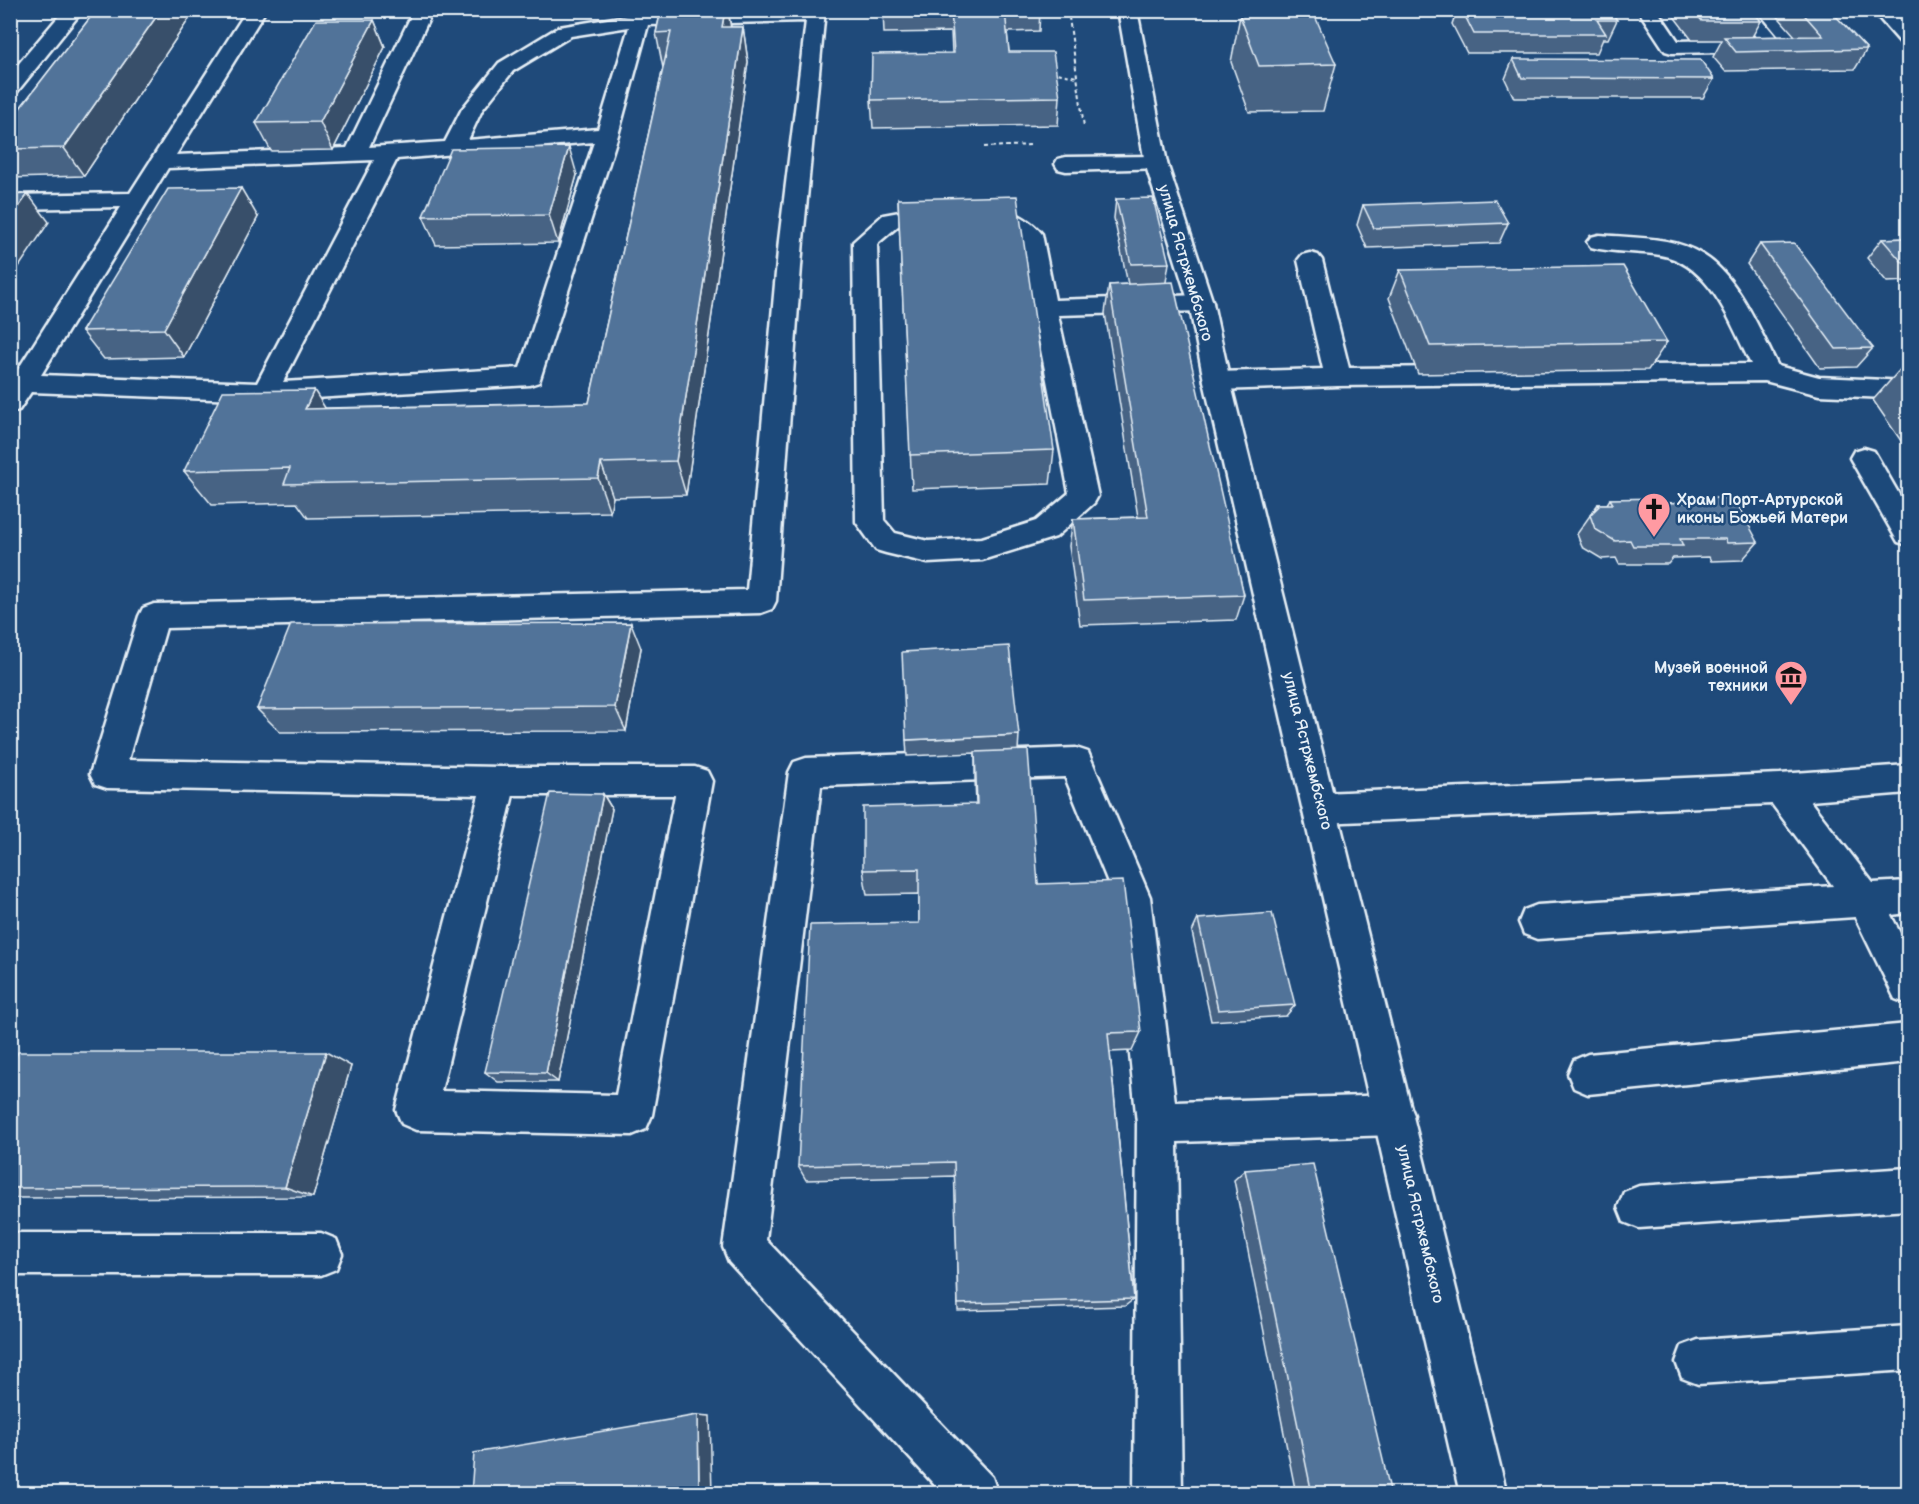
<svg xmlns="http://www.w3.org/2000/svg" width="1919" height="1504" font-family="'Balsamiq Sans',sans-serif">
<rect width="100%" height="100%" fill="#1f4a7a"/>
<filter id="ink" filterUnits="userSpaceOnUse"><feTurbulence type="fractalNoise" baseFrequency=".0167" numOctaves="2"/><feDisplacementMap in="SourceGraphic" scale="12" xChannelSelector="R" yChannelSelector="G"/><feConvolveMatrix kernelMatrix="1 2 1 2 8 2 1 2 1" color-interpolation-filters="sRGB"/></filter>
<g filter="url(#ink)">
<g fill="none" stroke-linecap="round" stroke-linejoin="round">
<defs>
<g id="minor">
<polygon points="64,10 83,10 17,92 10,94 10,74"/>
<path d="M247 10H266L176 155 347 148 414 10H433L369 147 445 142 462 109 499 63 559 27 632 15 633 10H652V13L825 10 803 240 776 601 772 609 761 613 166 628 128 760 500 767H695L707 771 712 781 652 1115 646 1129 632 1135 416 1130 402 1124 396 1110 479 795 107 788 95 784 90 774 139 616 143 608 154 604 747 590 779 240 806 21 648 25 618 135 539 382 530 385 265 401 31 392 19 410 10 413V382L121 207 10 209V195L130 193ZM629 27 598 129 468 140 482 110 513 71 571 36ZM594 142 520 368 283 382 397 159ZM374 160 257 383 41 375 168 168ZM513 795H675L616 1095 441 1091Z"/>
<polygon points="1638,10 1657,10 1678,41 1758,39 1734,10 1754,10 1783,45 1780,49 1773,51 1672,53 1665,51"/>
<polygon points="1872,10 1892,10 1908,28 1908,45 1901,43"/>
<polygon points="1156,156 1164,158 1167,163 1164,168 1066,171 1058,169 1055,164 1058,159 1066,157"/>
<path d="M932 206 1003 209C1016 212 1034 223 1042 234L1055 300 1201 295 1210 298 1213 303 1210 308 1201 311 1058 315 1098 496 1094 503 1056 537 982 560 928 563 886 553 876 550 856 522 853 242 883 215ZM932 220 998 223 1019 237 1069 493 1036 521 982 538 928 541 895 533 884 520 877 244 898 226Z"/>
<path d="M1599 235C1633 238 1674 236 1703 255 1738 276 1760 331 1778 366L1819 377 1908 381V399L1819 395 1765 381 1338 386 1217 390 1208 387 1204 381 1208 375 1217 372 1323 369 1298 260 1302 255 1310 253 1318 255 1322 260 1349 368 1751 364C1730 323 1711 264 1660 255 1637 251 1613 253 1591 247L1587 242 1591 237Z"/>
<polygon points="1864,448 1874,451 1908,510 1908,545 1898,542 1850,458 1854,451"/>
<polygon points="1076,748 1088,752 1150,897 1175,1102 1394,1095 1408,1101 1414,1115 1408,1129 1394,1135 1177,1142 1182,1494 1134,1494 1137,1123 1114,897 1065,777 821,786 766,1240 992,1477 998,1494 943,1494 729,1262 723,1247 789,772 794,762 806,758"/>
<polygon points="1908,765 1908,793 1810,801 1873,883 1908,881 1908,913 1891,915 1908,949 1908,1004 1895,999 1855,917 1537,939 1524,934 1519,922 1524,910 1537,905 1833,886 1772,804 1321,823 1309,819 1304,808 1309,797 1321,793 1780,774"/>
<polygon points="1908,1024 1908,1062 1588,1094 1574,1088 1568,1074 1574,1060 1588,1054"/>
<polygon points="1908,1168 1908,1210 1639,1228 1624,1222 1618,1207 1624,1192 1639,1186"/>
<polygon points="10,1233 321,1233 336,1239 342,1254 336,1269 321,1275 10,1275"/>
<polygon points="1908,1326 1908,1370 1698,1384 1682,1378 1676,1362 1682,1346 1698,1340"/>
</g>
<polygon id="major" points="1118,10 1137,10 1167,163 1213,303 1230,381 1507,1494 1460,1494 1204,381 1189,303 1145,163"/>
</defs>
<!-- minor casing -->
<use href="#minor" stroke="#e8f1f8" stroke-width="5"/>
<!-- major casing -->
<use href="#major" stroke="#e8f1f8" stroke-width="5"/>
<!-- path -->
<g stroke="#e8f1f8" stroke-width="2" stroke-dasharray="4 3" stroke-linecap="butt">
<polyline points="1068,10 1084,127"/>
<polyline points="1051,72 1077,77"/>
<polyline points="984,147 1032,145"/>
</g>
<!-- minor -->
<use href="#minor" fill="#1f4a7a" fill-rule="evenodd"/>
<!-- major -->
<use href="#major" fill="#1f4a7a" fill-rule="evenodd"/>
</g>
<!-- wall -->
<g fill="#466384" stroke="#e8f1f8" stroke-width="1.5">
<polygon points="96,10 195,10 84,176 10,178 10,121"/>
<polygon points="661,10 728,10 731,27 743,27 748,62 686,495 613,497 610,512 308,518 297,503 212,505 184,471 325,408 589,403 663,68 656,33"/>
<polygon points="883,10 1040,10 1039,31 1007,32 1009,52 1060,97 1058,125 873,128 871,100 952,53 951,32 884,33"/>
<polygon points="1457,10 1610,10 1617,20 1608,39 1603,39 1597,53 1467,53 1452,24"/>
<polygon points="1669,10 1752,10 1761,21 1752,37 1795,36 1772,10 1830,10 1867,49 1855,69 1725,71 1713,57 1722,40 1692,40"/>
<polygon points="1240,16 1336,64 1323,111 1249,112 1231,62"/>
<polygon points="374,20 385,47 333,150 271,151 256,123"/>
<polygon points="1513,59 1714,79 1703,98 1514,98 1505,79"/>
<polygon points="577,175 558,243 436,245 423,216"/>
<polygon points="898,199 1054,450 1050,484 912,489"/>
<polygon points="1116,199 1169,263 1166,282 1244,595 1236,620 1080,625 1069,546 1073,519 1138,517 1105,313 1109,285 1128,284 1114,218"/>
<polygon points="1363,205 1508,223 1499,243 1367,248 1357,225"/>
<polygon points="258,217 184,357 104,359 82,331"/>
<polygon points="1908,238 1908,281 1887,282 1867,258 1882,239"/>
<polygon points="1760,244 1873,348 1856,367 1820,368 1747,264"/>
<polygon points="1400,270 1667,342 1648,370 1418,374 1389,298"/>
<polygon points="1904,365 1908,365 1908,451 1873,400"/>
<polygon points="1703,498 1758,542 1742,560 1711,561 1709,557 1673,558 1668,564 1619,564 1616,558 1602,559 1582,547 1577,534 1598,504 1607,504 1610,499 1662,503 1700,502"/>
<polygon points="641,648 626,731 280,732 257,709"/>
<polygon points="1019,735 1018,751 1038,884 1141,1032 1132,1051 1110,1052 1134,1299 1125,1306 958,1311 955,1176 806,1180 798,1166 919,923 919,894 867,895 863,870 976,804 975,780 975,753 907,756 906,740"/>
<polygon points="603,794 612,809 558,1082 498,1082 485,1072"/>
<polygon points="1198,919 1295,1005 1286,1016 1211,1021 1192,932"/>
<polygon points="351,1066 313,1197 10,1198 10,1069"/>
<polygon points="1245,1170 1391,1494 1296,1494 1234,1180"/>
</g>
<!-- shaded-wall -->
<g fill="#39506b" stroke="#e8f1f8" stroke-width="1.5">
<polygon points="161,10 195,10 84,176 64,148"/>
<polygon points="725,10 728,10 732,36 722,27"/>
<polygon points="374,20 385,47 333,150 320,122"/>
<polygon points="743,27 748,62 686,495 676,461"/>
<polygon points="569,147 577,175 558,243 549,215"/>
<polygon points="241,188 258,217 184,357 164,329"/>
<polygon points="28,194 49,222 10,280 10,219"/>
<polygon points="314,390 335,424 305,409"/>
<polygon points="601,463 613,497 610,512 598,478"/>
<polygon points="631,623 641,648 626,731 615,707"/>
<polygon points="603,794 612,809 558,1082 546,1073"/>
<polygon points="326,1052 351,1066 313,1197 285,1187"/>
<polygon points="698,1415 710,1416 712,1494 699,1494"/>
</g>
<!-- building -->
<g fill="#517399" stroke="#e8f1f8" stroke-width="1.5">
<polygon points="96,10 161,10 64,148 10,149 10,121"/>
<polygon points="661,10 725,10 722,27 743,27 676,461 601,463 598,478 284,484 290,468 184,471 223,391 314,390 305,409 589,403 671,32 656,33"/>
<polygon points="951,10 1005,10 1009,52 1053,52 1060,97 871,100 872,54 954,53"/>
<polygon points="1462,10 1610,10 1617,20 1597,20 1606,34 1474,34"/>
<polygon points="1693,10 1752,10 1761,21 1702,21"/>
<polygon points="1800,10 1830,10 1867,49 1736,52 1724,37 1823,36"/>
<polygon points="1314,14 1336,64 1259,66 1240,16"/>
<polygon points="316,20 374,20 320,122 256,123"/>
<polygon points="1513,59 1701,60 1714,79 1522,78"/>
<polygon points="569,147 549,215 423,216 451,149"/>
<polygon points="241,188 164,329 82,331 168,189"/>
<polygon points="28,194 10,219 10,195"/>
<polygon points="1017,196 1054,450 910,455 898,199"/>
<polygon points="1153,198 1169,263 1131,264 1116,199"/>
<polygon points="1495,200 1508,223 1374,228 1363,205"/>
<polygon points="1908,238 1908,262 1903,263 1882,239"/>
<polygon points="1794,243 1873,348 1836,349 1760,244"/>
<polygon points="1623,266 1667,342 1430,346 1400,270"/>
<polygon points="1173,282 1244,595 1084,600 1073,519 1148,517 1109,285"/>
<polygon points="1904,365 1908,365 1908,370"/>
<polygon points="1660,498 1662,503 1705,502 1703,498 1734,498 1758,542 1727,543 1725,539 1680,539 1683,546 1633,546 1630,540 1615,541 1595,529 1590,515 1599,506 1598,504 1613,504 1610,499"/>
<polygon points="631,623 615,707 257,709 291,624"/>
<polygon points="1009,646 1019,735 906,740 902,652"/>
<polygon points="1028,750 1038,884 1123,881 1141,1032 1108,1033 1134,1299 958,1304 954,1162 798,1166 810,925 919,923 919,869 863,870 863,807 977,804 975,752"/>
<polygon points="550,793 603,794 546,1073 485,1072"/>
<polygon points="1272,913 1295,1005 1218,1010 1198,919"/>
<polygon points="18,1052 326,1052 285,1187 10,1188 10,1069"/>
<polygon points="1313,1164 1391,1494 1312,1494 1245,1170"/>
<polygon points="698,1415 699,1494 471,1494 474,1453"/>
</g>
</g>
<!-- icons -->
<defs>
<symbol id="church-pin" viewBox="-11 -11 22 30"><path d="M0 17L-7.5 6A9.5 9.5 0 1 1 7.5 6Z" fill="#ff9aa2" stroke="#1f4a7a"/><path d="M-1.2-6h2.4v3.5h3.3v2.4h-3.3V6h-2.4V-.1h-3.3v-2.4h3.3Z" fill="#111"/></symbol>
<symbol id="museum-pin" viewBox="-11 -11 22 30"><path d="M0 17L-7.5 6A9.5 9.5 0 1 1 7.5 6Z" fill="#ff9aa2" stroke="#1f4a7a"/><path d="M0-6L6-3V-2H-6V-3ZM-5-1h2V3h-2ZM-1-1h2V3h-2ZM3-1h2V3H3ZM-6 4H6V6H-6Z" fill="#111"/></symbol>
</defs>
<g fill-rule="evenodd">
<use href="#church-pin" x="1635" y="490" width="38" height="52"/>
<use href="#museum-pin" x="1772" y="658" width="38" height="52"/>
</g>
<g text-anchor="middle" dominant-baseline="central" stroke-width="5" stroke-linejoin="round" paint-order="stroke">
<!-- street labels -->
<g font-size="16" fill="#e8f1f8" stroke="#1f4a7a">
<text transform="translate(1185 263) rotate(74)">улица Ястржембского</text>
<text transform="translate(1307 751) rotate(76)">улица Ястржембского</text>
<text transform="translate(1420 1224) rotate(77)">улица Ястржембского</text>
</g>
<!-- poi labels -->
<g font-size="16" font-weight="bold" fill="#e8f1f8" stroke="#1f4a7a" text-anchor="start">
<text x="1677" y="500">Храм Порт-Артурской<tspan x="1677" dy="18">иконы Божьей Матери</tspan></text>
<text x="1768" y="668" text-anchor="end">Музей военной<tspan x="1768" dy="18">техники</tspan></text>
</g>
</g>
<!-- margin -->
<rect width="1919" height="1504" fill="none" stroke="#1f4a7a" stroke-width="36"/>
<rect x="18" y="18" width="1883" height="1468" fill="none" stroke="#e8f1f8" stroke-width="2" filter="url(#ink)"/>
</svg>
